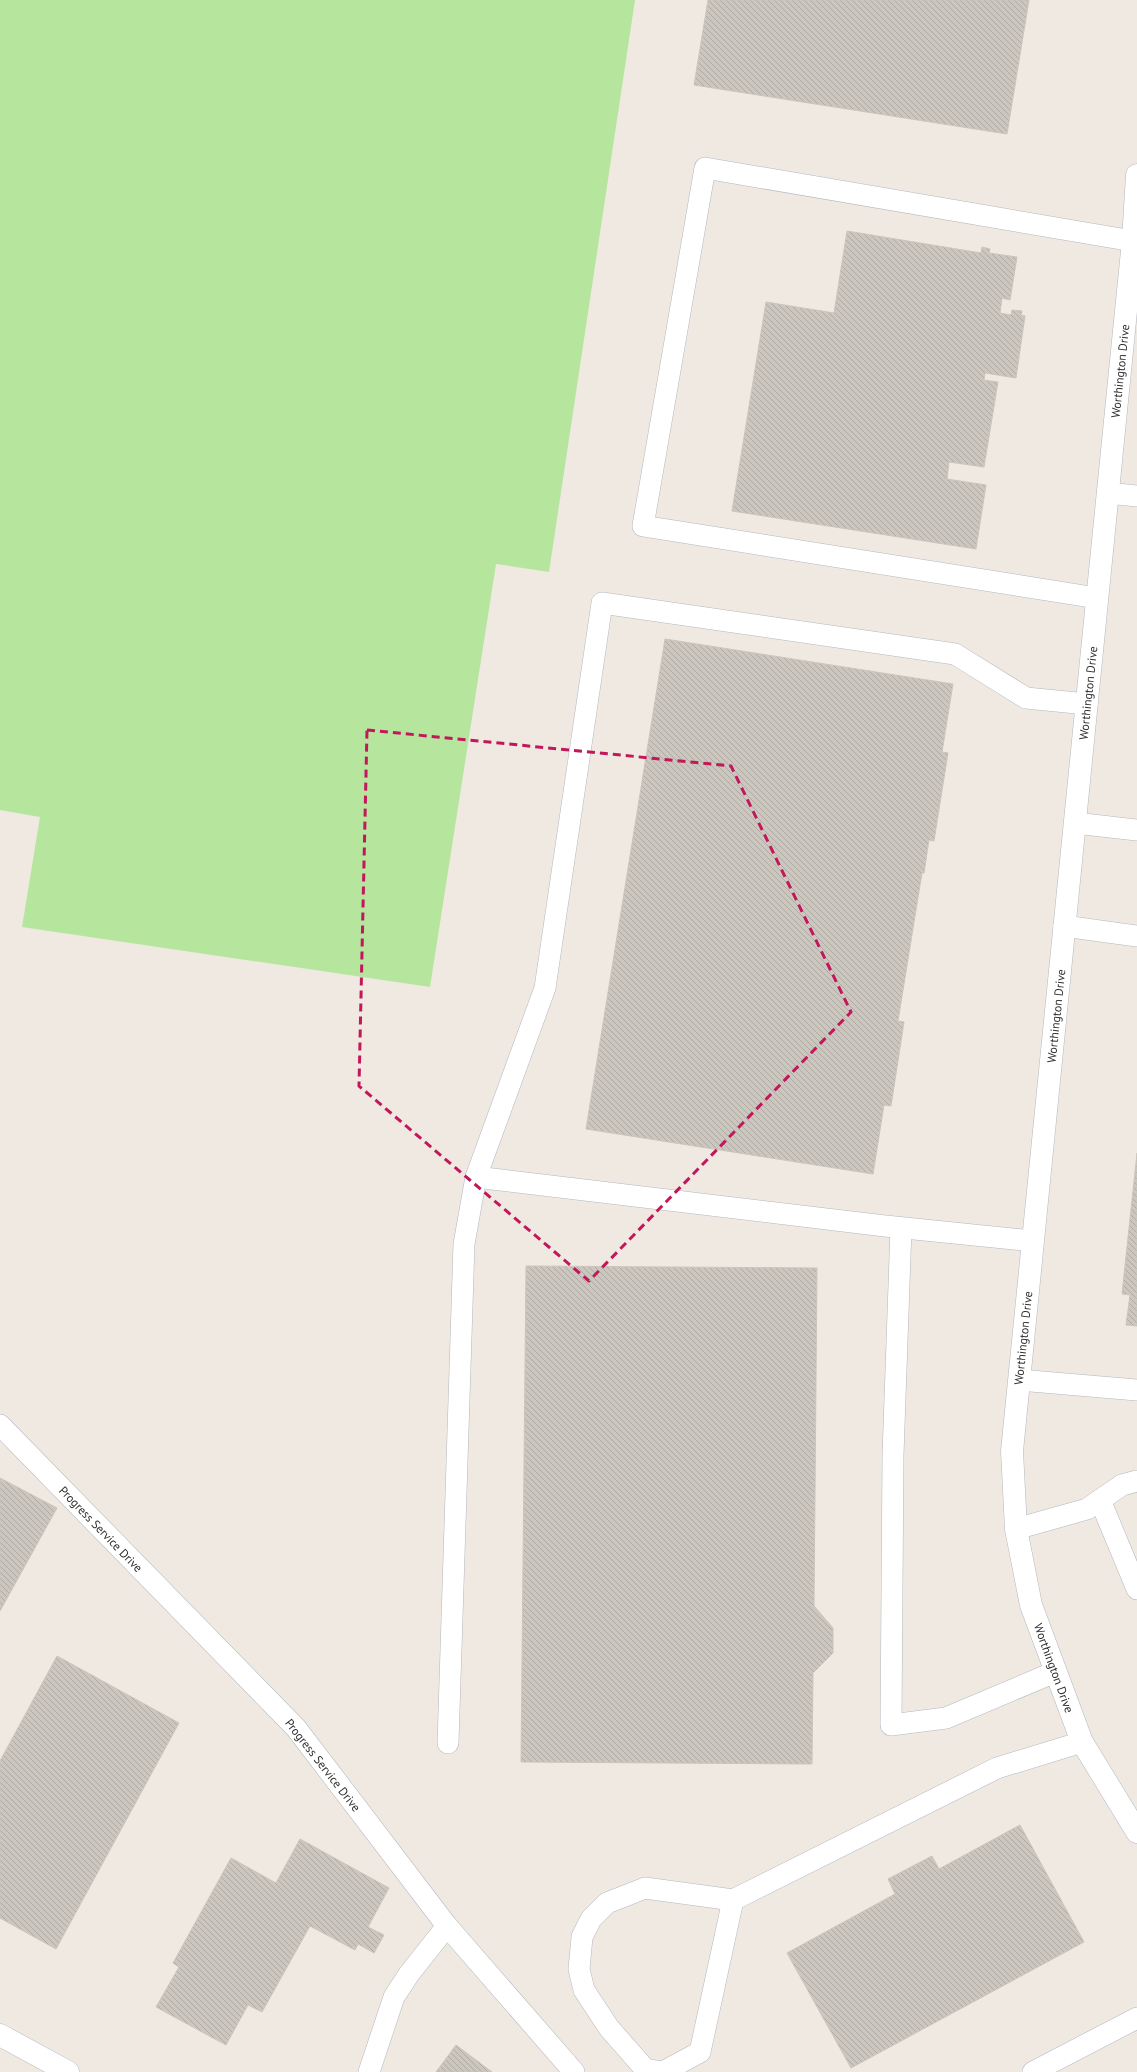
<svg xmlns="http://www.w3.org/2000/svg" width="1137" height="2072" font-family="'PT Sans',sans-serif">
<defs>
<pattern id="building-back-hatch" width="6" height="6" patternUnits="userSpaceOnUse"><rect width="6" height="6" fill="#cbc7bf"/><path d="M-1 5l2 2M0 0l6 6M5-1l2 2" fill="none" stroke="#afaba4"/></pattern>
</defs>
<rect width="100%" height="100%" fill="#efe9e1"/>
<!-- grass -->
<polygon fill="#b6e59e" points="0,0 635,0 549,572 496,564 430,987 22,927 40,817 0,810"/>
<!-- building -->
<g fill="url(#building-back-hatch)" stroke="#cbc5ba">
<polygon points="708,0 1029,0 1007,134 694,85"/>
<polygon points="847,231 981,253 982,247 990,249 989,253 1017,257 1010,300 1002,298 1000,313 1011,315 1012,310 1022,311 1021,315 1025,316 1016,378 985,373 984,380 998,382 984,467 949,462 947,479 986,485 976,549 732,511 766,302 834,313"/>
<polygon points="665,639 953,684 942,752 948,753 934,841 929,840 924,873 922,873 898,1021 904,1022 891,1106 884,1105 873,1174 586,1129"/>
<polygon points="1137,1153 1137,1326 1126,1325 1130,1295 1122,1294"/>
<polygon points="526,1266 817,1268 814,1606 833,1628 833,1653 813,1673 812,1764 521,1762"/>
<polygon points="0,1478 57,1508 0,1611"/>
<polygon points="57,1656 179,1723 56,1949 0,1918 0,1761"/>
<polygon points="1020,1825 1084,1942 851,2068 787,1953 895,1894 888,1879 932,1856 939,1869"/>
<polygon points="300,1839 389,1888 368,1927 384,1935 374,1953 358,1944 355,1950 310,1926 262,2012 248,2005 226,2045 156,2007 179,1967 173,1963 231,1858 276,1883"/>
<polygon points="456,2045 492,2072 436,2072"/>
</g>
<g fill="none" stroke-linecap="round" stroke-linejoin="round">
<defs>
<g id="lane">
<polyline points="1108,493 1137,496"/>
<polyline points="1097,598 643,526 705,168 1133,241"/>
<polyline points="1075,823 1137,830"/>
<polyline points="1064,926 1137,936"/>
<polyline points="476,1177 885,1226 1033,1241"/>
<polyline points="901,1228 893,1455 891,1725 946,1718 1055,1672"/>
<polyline points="1019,1380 1137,1390"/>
<polyline points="0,1425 296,1728 447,1926 574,2072"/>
<polyline points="1100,1500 1137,1589"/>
<polyline points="1016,1529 1087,1509 1122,1485 1137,1481"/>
<polyline points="448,1743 464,1244 476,1177 545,988 602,603 955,654 1026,698 1087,704"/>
<polyline points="369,2072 394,1997 409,1974 447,1926"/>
<polyline points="662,2072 645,2069 609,2028 584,1990 579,1969 582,1937 591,1919 607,1903 645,1888 733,1900 997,1768 1082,1742"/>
<polyline points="663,2072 700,2052 733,1900"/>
<polyline points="1033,2072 1137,2018"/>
</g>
<polyline id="street" points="1137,175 1133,241 1012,1451 1016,1529 1031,1605 1082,1742 1137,1832"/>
<polyline id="secondary" points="0,2035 68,2072"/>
</defs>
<!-- lane casing -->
<use href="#lane" stroke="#b4b7c1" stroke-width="22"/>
<!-- street casing -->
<use href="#street" stroke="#b4b7c1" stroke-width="23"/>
<!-- secondary casing -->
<use href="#secondary" stroke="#b4b7c1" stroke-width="23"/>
<!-- lane -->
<use href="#lane" stroke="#fff" stroke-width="21"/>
<!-- street -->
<use href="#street" stroke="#fff" stroke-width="22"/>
<!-- secondary -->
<use href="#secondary" stroke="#fff" stroke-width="22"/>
</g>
<!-- marked area -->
<path fill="none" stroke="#c2185b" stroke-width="3" stroke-dasharray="8 5" stroke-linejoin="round" d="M367 730 731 766 851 1012 589 1281 359 1086Z"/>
<g text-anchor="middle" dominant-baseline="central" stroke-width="3.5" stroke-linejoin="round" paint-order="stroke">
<!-- street labels -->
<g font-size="12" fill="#2e2e2e" stroke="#fff">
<text transform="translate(1120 371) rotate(-84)">Worthington Drive</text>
<text transform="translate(1088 693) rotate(-84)">Worthington Drive</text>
<text transform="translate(1056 1016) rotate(-84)">Worthington Drive</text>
<text transform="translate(1023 1338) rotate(-84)">Worthington Drive</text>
<text transform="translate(101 1529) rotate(46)">Progress Service Drive</text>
<text transform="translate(1054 1668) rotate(70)">Worthington Drive</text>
<text transform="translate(323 1765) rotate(52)">Progress Service Drive</text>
</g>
</g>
</svg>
